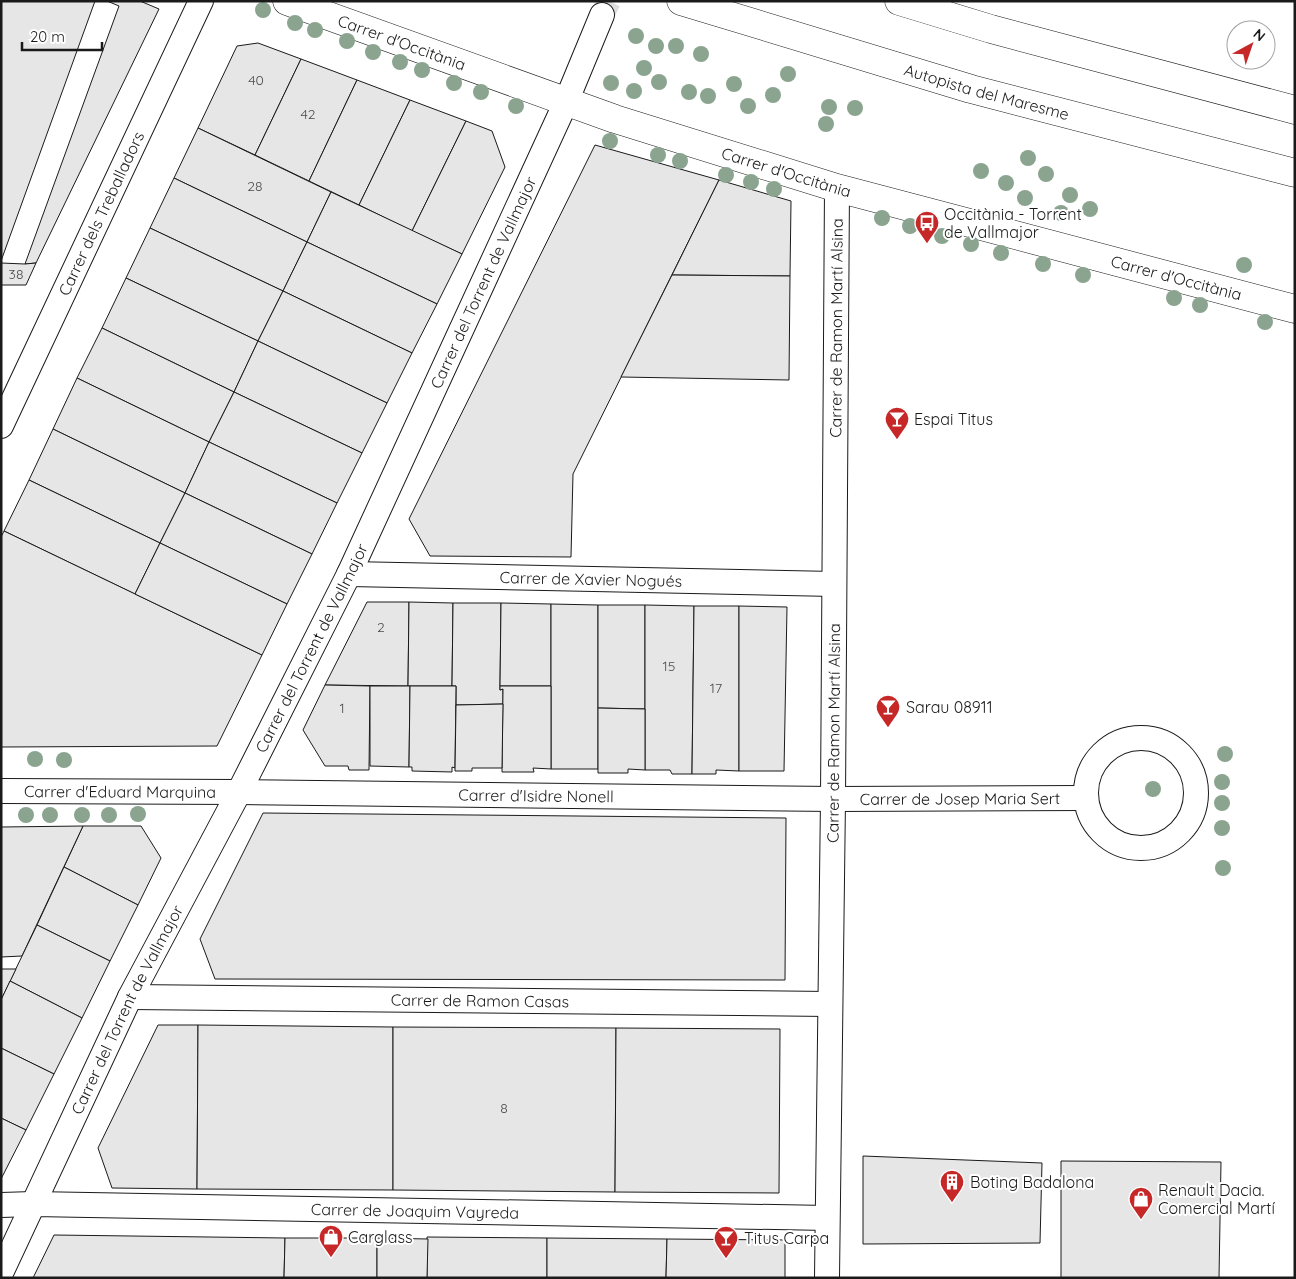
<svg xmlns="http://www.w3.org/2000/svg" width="1296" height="1279" font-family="Quicksand,sans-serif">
<rect width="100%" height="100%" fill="#fff"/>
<!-- building -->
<g fill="#e6e6e6" stroke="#1a1a1a">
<polygon points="1,1 95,1 1,261"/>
<polygon points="107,1 140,1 159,9 36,263 25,264 119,6"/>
<polygon points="258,43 301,59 255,155 198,128 237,46"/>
<polygon points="301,59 357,80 309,181 255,155"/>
<polygon points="357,80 410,100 359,205 309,181"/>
<polygon points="410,100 466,121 412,231 359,205"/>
<polygon points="466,121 492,131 505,167 462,254 412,231"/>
<polygon points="198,128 331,192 307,242 174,178"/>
<polygon points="595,145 719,180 573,474 571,557 430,556 409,519"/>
<polygon points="174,178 307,242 283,291 150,228"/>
<polygon points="719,180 791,201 790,276 672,275"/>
<polygon points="331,192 462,254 437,304 307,242"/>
<polygon points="150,228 283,291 258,341 126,278"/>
<polygon points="307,242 437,304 412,353 283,291"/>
<polygon points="1,263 25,264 36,263 26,285 1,285"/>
<polygon points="672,275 790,276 789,380 621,377"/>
<polygon points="126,278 258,341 234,392 102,328"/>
<polygon points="283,291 412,353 387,403 258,341"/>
<polygon points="102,328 234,392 209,442 77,378"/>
<polygon points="258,341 387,403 362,453 234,392"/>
<polygon points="77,378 209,442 185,493 53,429"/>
<polygon points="234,392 362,453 337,503 209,442"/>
<polygon points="53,429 185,493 160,543 29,480"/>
<polygon points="209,442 337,503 312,554 185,493"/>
<polygon points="29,480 160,543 135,594 4,531"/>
<polygon points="185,493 312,554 287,604 160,543"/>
<polygon points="4,531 262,655 217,746 1,747 1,537"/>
<polygon points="160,543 287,604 262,655 135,594"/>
<polygon points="367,602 409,602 408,686 325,685"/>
<polygon points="409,602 453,603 452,686 408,686"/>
<polygon points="453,603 501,603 500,686 500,690 503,689 503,704 456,705 456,686 452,686"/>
<polygon points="501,603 551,604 551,686 500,686"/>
<polygon points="551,604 598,605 598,769 551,769"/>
<polygon points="598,605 645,605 645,709 598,708"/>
<polygon points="645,605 694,606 692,774 672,774 670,770 645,770"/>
<polygon points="694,606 739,606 739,771 716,770 716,774 692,774"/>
<polygon points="739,606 787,607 784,771 739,771"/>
<polygon points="325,685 370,686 369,770 349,770 348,766 325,766 303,730"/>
<polygon points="370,686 410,686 409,767 370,766"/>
<polygon points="410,686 456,686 455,768 452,767 452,772 412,771 412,767 409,767"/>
<polygon points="500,686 551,686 551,769 533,768 534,772 502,772 503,689 500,690"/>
<polygon points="503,704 502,768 472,768 472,771 455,771 456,705"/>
<polygon points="598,708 645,709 645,770 628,769 628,773 598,773"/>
<polygon points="263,813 786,818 785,980 215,979 200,939"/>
<polygon points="83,826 141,826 161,858 138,905 64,867"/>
<polygon points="83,826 22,956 1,957 1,827"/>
<polygon points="64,867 138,905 110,961 37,925"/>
<polygon points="37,925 110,961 82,1018 10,981"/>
<polygon points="1,969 16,969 1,1000"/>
<polygon points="10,981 82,1018 54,1074 1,1048 1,1000"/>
<polygon points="158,1025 198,1025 197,1189 112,1188 98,1148"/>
<polygon points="198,1025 393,1027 393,1190 197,1189"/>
<polygon points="393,1027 616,1028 615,1192 393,1190"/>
<polygon points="616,1028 780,1029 779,1193 615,1192"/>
<polygon points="1,1048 54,1074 26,1130 1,1118"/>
<polygon points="1,1118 26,1130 1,1179"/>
<polygon points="863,1156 1042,1163 1040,1243 863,1244"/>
<polygon points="1061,1161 1221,1162 1219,1278 1061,1278"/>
<polygon points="54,1235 285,1238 284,1278 33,1278"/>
<polygon points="427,1237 547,1238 547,1278 427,1278"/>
<polygon points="285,1238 377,1238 377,1278 284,1278"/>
<polygon points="377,1238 428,1239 427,1278 377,1278"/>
<polygon points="547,1238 667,1239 666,1278 547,1278"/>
<polygon points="667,1239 785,1240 785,1278 666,1278"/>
</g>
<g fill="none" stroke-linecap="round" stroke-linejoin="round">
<!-- street-tunnel -->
<polyline stroke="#ddd" stroke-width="24" stroke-dasharray="24 12" stroke-linecap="butt" points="602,15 609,1"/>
<defs>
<g id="street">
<path id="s1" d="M1 426 201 1"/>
<path id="s2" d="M349 574 834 584"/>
<circle cx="1141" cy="793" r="55"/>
<path id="s3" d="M1 791 239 792 833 799 1085 798"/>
<path id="s4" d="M130 997 829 1004"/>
<path id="s5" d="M1 1205 33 1204 827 1218"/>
<path id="s6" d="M1 1273 130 997 239 792 349 574 566 102 602 15"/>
<path id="s7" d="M827 1278 833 799 837 188"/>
</g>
<g id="secondary">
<path id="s8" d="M287 1 615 119 837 188 1295 309"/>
</g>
<g id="highway">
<path id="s9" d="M681 1 971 89 1295 173"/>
<polyline points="899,1 991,29 1295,110"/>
</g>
</defs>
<!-- street casing -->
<use href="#street" stroke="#1a1a1a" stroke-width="26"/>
<!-- secondary casing -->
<use href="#secondary" stroke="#1a1a1a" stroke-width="29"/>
<!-- highway casing -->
<use href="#highway" stroke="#1a1a1a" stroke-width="29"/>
<!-- street -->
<use href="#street" stroke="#fff" stroke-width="24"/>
<!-- secondary -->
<use href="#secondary" stroke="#fff" stroke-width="28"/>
<!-- highway -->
<use href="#highway" stroke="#fff" stroke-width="28"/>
</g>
<!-- trees -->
<g fill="#8aa48f">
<circle cx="263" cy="10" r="8"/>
<circle cx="295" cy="23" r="8"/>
<circle cx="315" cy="30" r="8"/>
<circle cx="636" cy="36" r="8"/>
<circle cx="347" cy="41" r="8"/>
<circle cx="656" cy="46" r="8"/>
<circle cx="676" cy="46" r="8"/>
<circle cx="373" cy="52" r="8"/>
<circle cx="701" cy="54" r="8"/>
<circle cx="400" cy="62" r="8"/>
<circle cx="644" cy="68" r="8"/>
<circle cx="422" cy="70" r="8"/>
<circle cx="788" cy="74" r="8"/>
<circle cx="659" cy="82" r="8"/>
<circle cx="454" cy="83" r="8"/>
<circle cx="611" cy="83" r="8"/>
<circle cx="734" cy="84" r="8"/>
<circle cx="634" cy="91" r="8"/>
<circle cx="481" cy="92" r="8"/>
<circle cx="689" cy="92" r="8"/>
<circle cx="773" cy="95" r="8"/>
<circle cx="708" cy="96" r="8"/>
<circle cx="516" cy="106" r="8"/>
<circle cx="748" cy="106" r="8"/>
<circle cx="829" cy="107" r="8"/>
<circle cx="855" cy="108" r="8"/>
<circle cx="826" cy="124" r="8"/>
<circle cx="610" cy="141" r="8"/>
<circle cx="658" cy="155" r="8"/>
<circle cx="1028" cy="158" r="8"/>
<circle cx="680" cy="161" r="8"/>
<circle cx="981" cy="171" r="8"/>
<circle cx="1046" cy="174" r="8"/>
<circle cx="726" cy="175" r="8"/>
<circle cx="751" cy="182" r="8"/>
<circle cx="1006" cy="183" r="8"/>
<circle cx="774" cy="189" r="8"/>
<circle cx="1070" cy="195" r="8"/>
<circle cx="1025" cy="198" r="8"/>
<circle cx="1090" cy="209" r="8"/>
<circle cx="1061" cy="213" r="8"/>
<circle cx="882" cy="218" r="8"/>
<circle cx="910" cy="226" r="8"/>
<circle cx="942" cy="236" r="8"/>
<circle cx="971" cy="244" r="8"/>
<circle cx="1001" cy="253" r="8"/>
<circle cx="1043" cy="264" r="8"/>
<circle cx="1244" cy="265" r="8"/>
<circle cx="1083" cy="275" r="8"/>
<circle cx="1174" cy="298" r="8"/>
<circle cx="1200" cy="305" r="8"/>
<circle cx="1265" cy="322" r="8"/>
<circle cx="1225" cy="754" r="8"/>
<circle cx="35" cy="759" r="8"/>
<circle cx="64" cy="760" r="8"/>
<circle cx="1222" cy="782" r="8"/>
<circle cx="1153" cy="789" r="8"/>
<circle cx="1222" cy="803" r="8"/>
<circle cx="138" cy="814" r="8"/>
<circle cx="26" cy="815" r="8"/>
<circle cx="50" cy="815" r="8"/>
<circle cx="82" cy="815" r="8"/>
<circle cx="109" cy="815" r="8"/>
<circle cx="1222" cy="828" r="8"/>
<circle cx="1223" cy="868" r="8"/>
</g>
<!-- icons -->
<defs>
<symbol id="bus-pin" viewBox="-11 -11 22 30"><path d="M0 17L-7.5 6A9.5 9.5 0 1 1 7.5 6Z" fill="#c62828" stroke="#fff"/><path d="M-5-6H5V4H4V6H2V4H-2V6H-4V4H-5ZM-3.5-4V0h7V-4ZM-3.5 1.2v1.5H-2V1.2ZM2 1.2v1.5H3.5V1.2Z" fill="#fff"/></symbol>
<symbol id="bar-pin" viewBox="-11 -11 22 30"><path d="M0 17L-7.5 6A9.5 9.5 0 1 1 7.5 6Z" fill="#c62828" stroke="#fff"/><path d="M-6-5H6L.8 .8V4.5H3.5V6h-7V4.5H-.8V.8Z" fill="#fff"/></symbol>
<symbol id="building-pin" viewBox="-11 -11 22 30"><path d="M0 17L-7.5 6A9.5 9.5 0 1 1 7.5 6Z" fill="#c62828" stroke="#fff"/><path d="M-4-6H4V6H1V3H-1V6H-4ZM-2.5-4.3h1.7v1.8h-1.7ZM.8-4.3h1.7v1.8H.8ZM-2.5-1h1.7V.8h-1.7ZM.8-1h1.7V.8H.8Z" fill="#fff"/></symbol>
<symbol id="shop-pin" viewBox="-11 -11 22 30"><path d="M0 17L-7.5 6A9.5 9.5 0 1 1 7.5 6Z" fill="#c62828" stroke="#fff"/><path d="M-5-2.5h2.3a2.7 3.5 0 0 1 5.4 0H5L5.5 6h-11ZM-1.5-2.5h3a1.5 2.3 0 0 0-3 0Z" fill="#fff"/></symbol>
</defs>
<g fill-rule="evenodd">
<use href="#bus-pin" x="913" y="209" width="28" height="38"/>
<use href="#bar-pin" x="883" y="405" width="28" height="38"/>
<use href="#bar-pin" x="874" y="693" width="28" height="38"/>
<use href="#building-pin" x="938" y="1168" width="28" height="38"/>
<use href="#shop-pin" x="1127" y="1185" width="28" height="38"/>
<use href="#shop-pin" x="317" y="1223" width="28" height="38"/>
<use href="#bar-pin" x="712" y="1224" width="28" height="38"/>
</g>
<g text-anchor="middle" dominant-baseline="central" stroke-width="4" stroke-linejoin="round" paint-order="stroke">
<!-- number labels -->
<g font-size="14" fill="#4d4d4d">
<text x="256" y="80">40</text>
<text x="308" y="114">42</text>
<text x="255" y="186">28</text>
<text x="16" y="274">38</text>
<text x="381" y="627">2</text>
<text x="669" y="666">15</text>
<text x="716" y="688">17</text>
<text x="342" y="708">1</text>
<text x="504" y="1108">8</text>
</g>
<!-- street labels -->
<g font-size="16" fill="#1a1a1a" stroke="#fff">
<text stroke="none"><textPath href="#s8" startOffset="122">Carrer d'Occitània</textPath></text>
<text stroke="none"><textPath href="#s9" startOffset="319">Autopista del Maresme</textPath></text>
<text stroke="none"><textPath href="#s8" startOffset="528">Carrer d'Occitània</textPath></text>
<text stroke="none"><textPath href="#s1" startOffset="235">Carrer dels Treballadors</textPath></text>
<text stroke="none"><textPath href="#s8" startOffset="932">Carrer d'Occitània</textPath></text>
<text stroke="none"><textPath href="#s6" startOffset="1102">Carrer del Torrent de Vallmajor</textPath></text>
<text stroke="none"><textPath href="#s7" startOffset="950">Carrer de Ramon Martí Alsina</textPath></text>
<text stroke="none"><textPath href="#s2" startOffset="242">Carrer de Xavier Nogués</textPath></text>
<text stroke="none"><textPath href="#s6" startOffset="698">Carrer del Torrent de Vallmajor</textPath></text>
<text stroke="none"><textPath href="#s7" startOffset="545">Carrer de Ramon Martí Alsina</textPath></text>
<text stroke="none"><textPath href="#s3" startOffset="119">Carrer d'Eduard Marquina</textPath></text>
<text stroke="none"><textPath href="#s3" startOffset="535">Carrer d'Isidre Nonell</textPath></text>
<text stroke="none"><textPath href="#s3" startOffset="959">Carrer de Josep Maria Sert</textPath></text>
<text stroke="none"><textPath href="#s4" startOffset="350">Carrer de Ramon Casas</textPath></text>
<text stroke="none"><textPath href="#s6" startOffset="292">Carrer del Torrent de Vallmajor</textPath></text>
<text stroke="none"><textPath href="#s5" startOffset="414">Carrer de Joaquim Vayreda</textPath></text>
</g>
<!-- poi labels -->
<g font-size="16" fill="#1a1a1a" stroke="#fff" text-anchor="start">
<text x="944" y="214">Occitània - Torrent<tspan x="944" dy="18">de Vallmajor</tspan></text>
<text x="914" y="419">Espai Titus</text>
<text x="906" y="707">Sarau 08911</text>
<text x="970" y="1182">Boting Badalona</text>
<text x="1158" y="1190">Renault Dacia.<tspan x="1158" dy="18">Comercial Martí</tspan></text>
<text x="348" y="1237">Carglass</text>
<text x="744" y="1238">Titus Carpa</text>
</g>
</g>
<!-- border -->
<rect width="1296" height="1279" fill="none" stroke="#1a1a1a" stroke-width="5"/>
<!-- north arrow -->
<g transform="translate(1251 45) rotate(40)"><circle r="24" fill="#ffffff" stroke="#a3a3a3"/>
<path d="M0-4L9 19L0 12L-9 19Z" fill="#c62828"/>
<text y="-8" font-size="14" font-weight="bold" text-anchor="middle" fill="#1a1a1a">N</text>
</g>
<!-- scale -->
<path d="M22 42v8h80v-8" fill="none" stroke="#1a1a1a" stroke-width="2.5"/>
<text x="30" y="42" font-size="15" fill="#1a1a1a" stroke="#ffffff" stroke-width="4" paint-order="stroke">20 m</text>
</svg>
